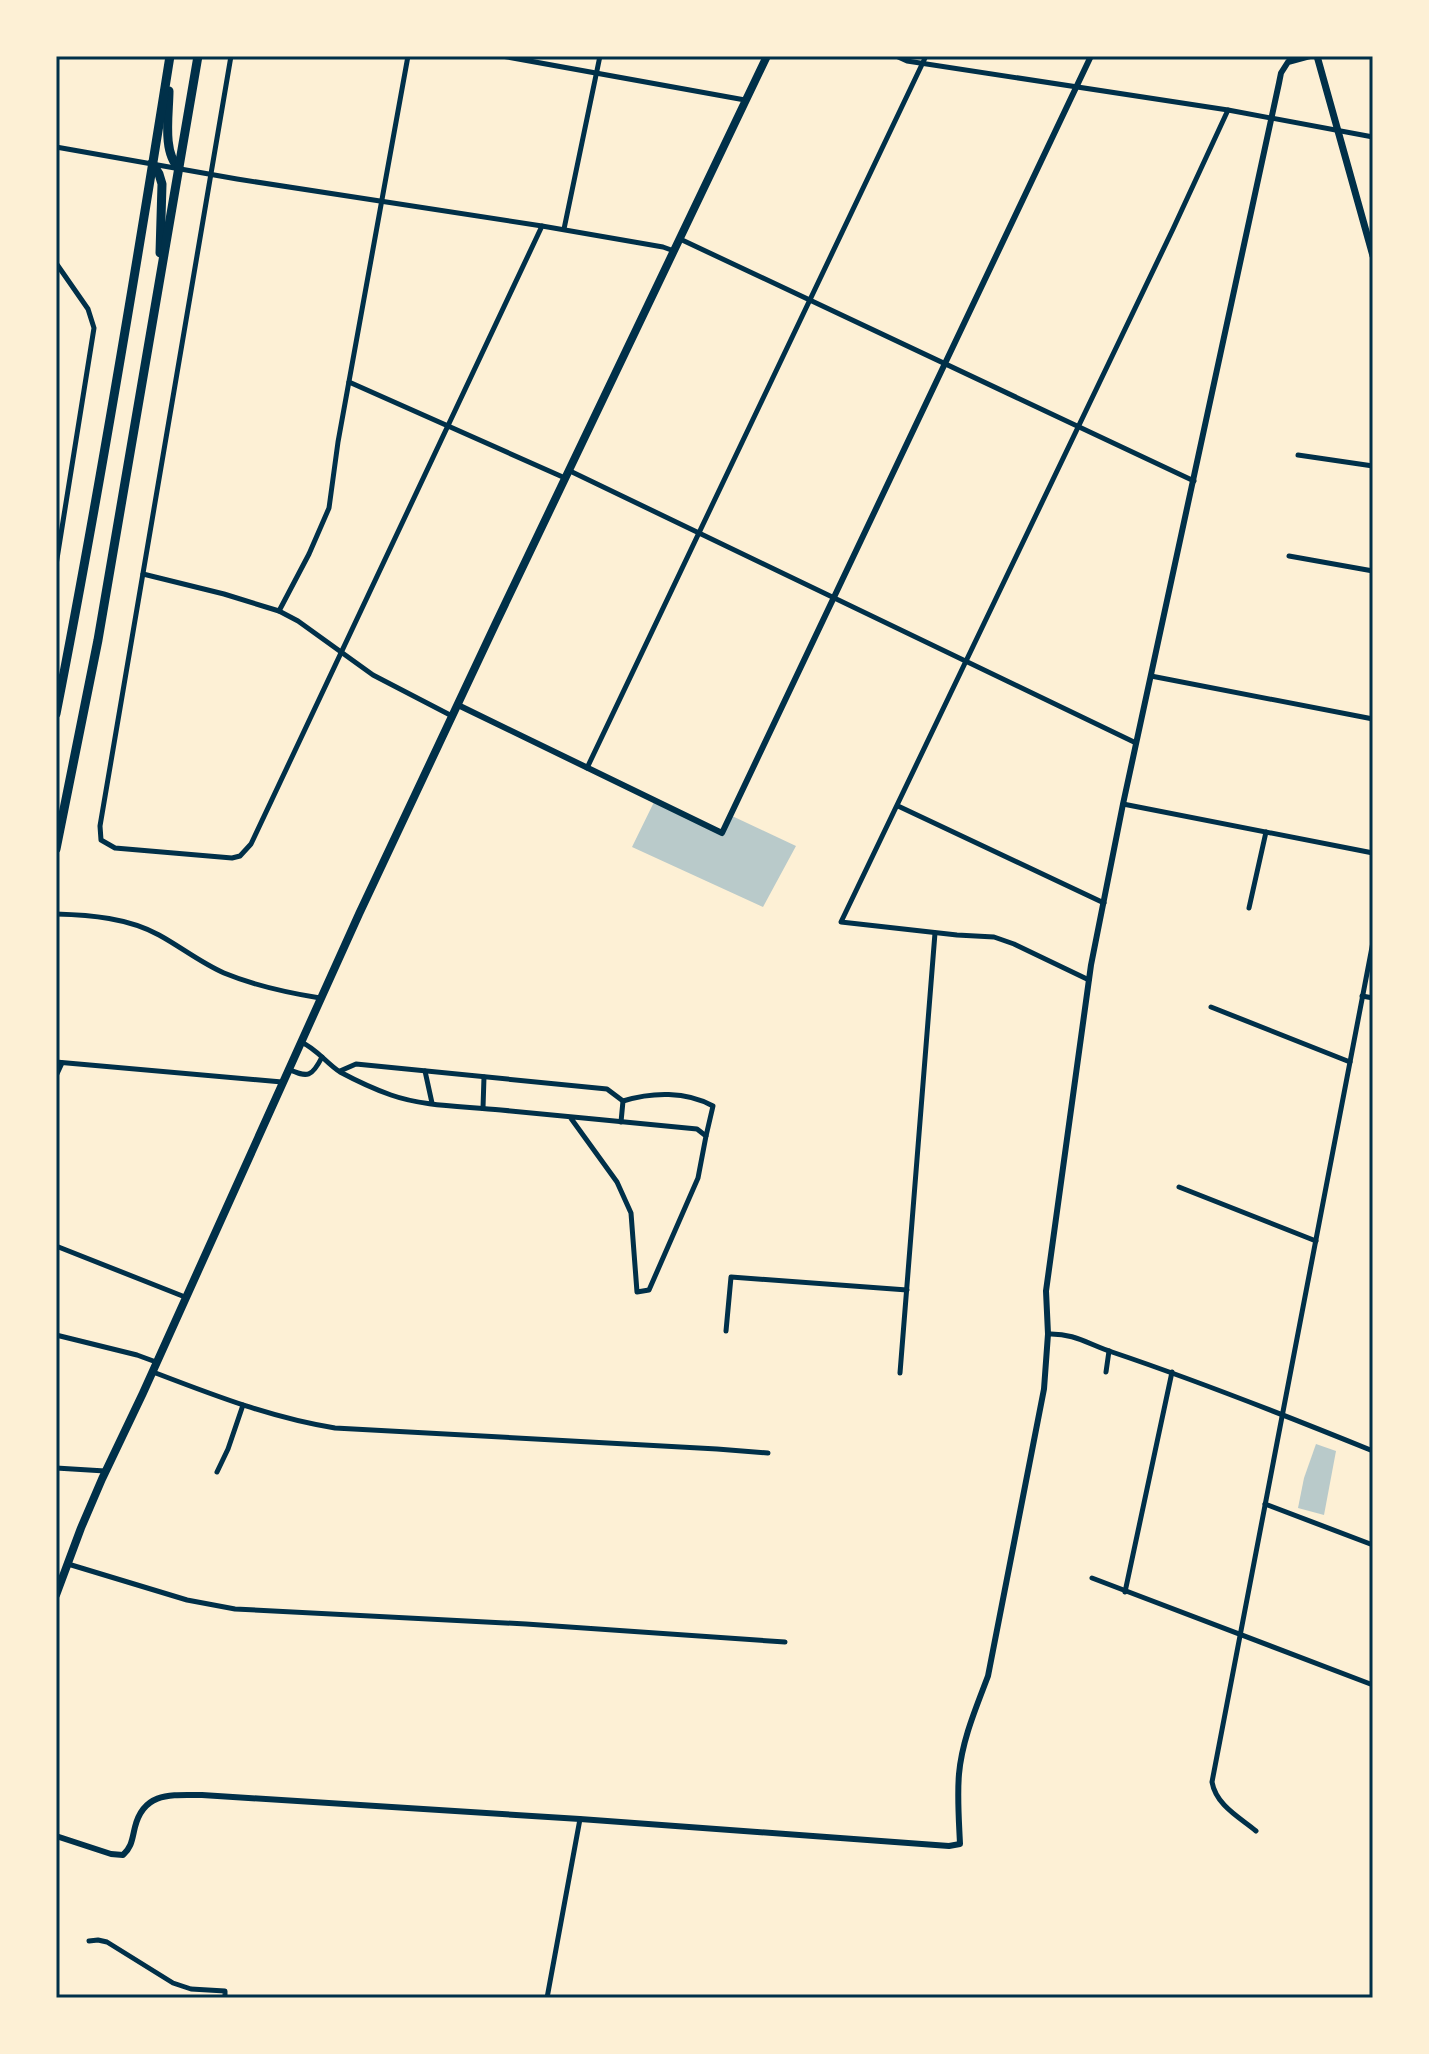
<svg xmlns="http://www.w3.org/2000/svg" width="1429" height="2054" font-family="Arial,sans-serif">
<rect width="100%" height="100%" fill="#fdf0d5"/>
<!-- green -->
<g fill="#b9caca">
<polygon points="655,800 721,832 730,815 796,846 763,907 632,847"/>
<polygon points="1316,1444 1336,1451 1324,1515 1298,1508 1304,1478"/>
</g>
<g fill="none" stroke-linecap="round" stroke-linejoin="round">
<!-- minor -->
<g stroke="#003049" stroke-width="5">
<polyline points="231,56 100,826 101,840 115,848 232,858 240,856 251,844 542,226"/>
<polyline points="502,56 745,100"/>
<polyline points="896,56 907,61 1228,110 1373,137"/>
<polyline points="56,147 237,179 542,226 663,247 674,251"/>
<polyline points="564,229 600,56"/>
<polyline points="680,239 1194,481"/>
<polyline points="56,263 88,309 94,328 56,565"/>
<polyline points="349,382 565,478"/>
<polyline points="1298,455 1373,466"/>
<polyline points="570,471 1136,743"/>
<polyline points="1289,556 1373,571"/>
<polyline points="143,574 224,594 279,611 298,621 373,675 452,716"/>
<polyline points="279,611 309,554 329,508 338,442 408,56"/>
<polyline points="1151,676 1373,719"/>
<polyline points="587,768 926,56"/>
<polyline points="1123,804 1373,853"/>
<polyline points="898,806 1104,903"/>
<polyline points="1249,908 1266,832"/>
<path d="M56 914C91 915 128 918 159 935 181 947 201 963 224 973 253 985 289 993 320 998"/>
<polyline points="1089,980 1014,944 994,937 957,935 841,922 1173,229 1228,110"/>
<polyline points="1362,996 1373,998"/>
<polyline points="1211,1007 1350,1062"/>
<path d="M301 1042C317 1049 326 1063 340 1072 355 1080 374 1089 391 1095 425 1107 465 1106 501 1110 566 1116 632 1123 697 1129L706 1136 698 1178 649 1290 637 1292 631 1213 617 1182 570 1117"/>
<polyline points="56,1062 282,1082"/>
<path d="M288 1069C308 1078 312 1077 322 1057"/>
<path d="M340 1071 356 1064 607 1089 623 1101C652 1092 686 1091 713 1106L706 1136"/>
<polyline points="425,1071 432,1103"/>
<polyline points="56,1076 62,1063"/>
<polyline points="483,1108 484,1077"/>
<polyline points="621,1122 623,1101"/>
<polyline points="1179,1187 1316,1241"/>
<polyline points="56,1246 185,1297"/>
<polyline points="726,1331 731,1277 907,1290"/>
<path d="M1048 1334C1074 1333 1088 1344 1112 1352 1201 1382 1287 1416 1373 1451"/>
<polyline points="56,1335 137,1355 156,1362"/>
<path d="M153 1372C213 1395 272 1418 335 1428L717 1449 768 1453"/>
<polyline points="1106,1372 1109,1351"/>
<polyline points="900,1373 935,933"/>
<polyline points="56,1468 105,1471"/>
<polyline points="217,1472 228,1449 243,1405"/>
<polyline points="1265,1504 1373,1545"/>
<polyline points="68,1564 187,1600 235,1609 526,1624 785,1642"/>
<polyline points="1092,1578 1373,1685"/>
<polyline points="1125,1592 1172,1372"/>
<path d="M1256 1831C1239 1817 1216 1805 1212 1782L1373 942"/>
<polyline points="89,1941 98,1940 107,1942 173,1983 191,1989 225,1991 225,1998"/>
<polyline points="547,1998 580,1819"/>
</g>
<!-- tertiary -->
<g stroke="#003049" stroke-width="6">
<polyline points="458,705 722,833 1091,56"/>
<path d="M56 1836 111 1854 123 1855C132 1847 132 1839 135 1827 144 1791 172 1795 202 1795L580 1819 949 1846 960 1844C959 1821 957 1797 959 1774 962 1740 976 1708 988 1676L1044 1389 1048 1334 1046 1291 1091 965 1123 804 1279 83 1281 73 1288 62 1310 56"/>
</g>
<!-- secondary -->
<polyline stroke="#003049" stroke-width="7" points="1317,56 1373,256"/>
<!-- primary -->
<polyline stroke="#003049" stroke-width="8" points="56,1595 81,1528 102,1479 143,1393 359,914 495,625 767,56"/>
<!-- trunk -->
<g stroke="#003049" stroke-width="9">
<path d="M169 91C169 113 162 153 179 168"/>
<polyline points="152,163 159,174 162,184 160,253"/>
<path d="M56 714C99 495 135 276 170 56"/>
<polyline points="56,849 98,640 198,56"/>
</g>
</g>
<!-- border -->
<rect width="1429" height="2054" fill="none" stroke="#fdf0d5" stroke-width="116"/>
<rect x="58" y="58" width="1313" height="1938" fill="none" stroke="#003049" stroke-width="3"/>
</svg>
